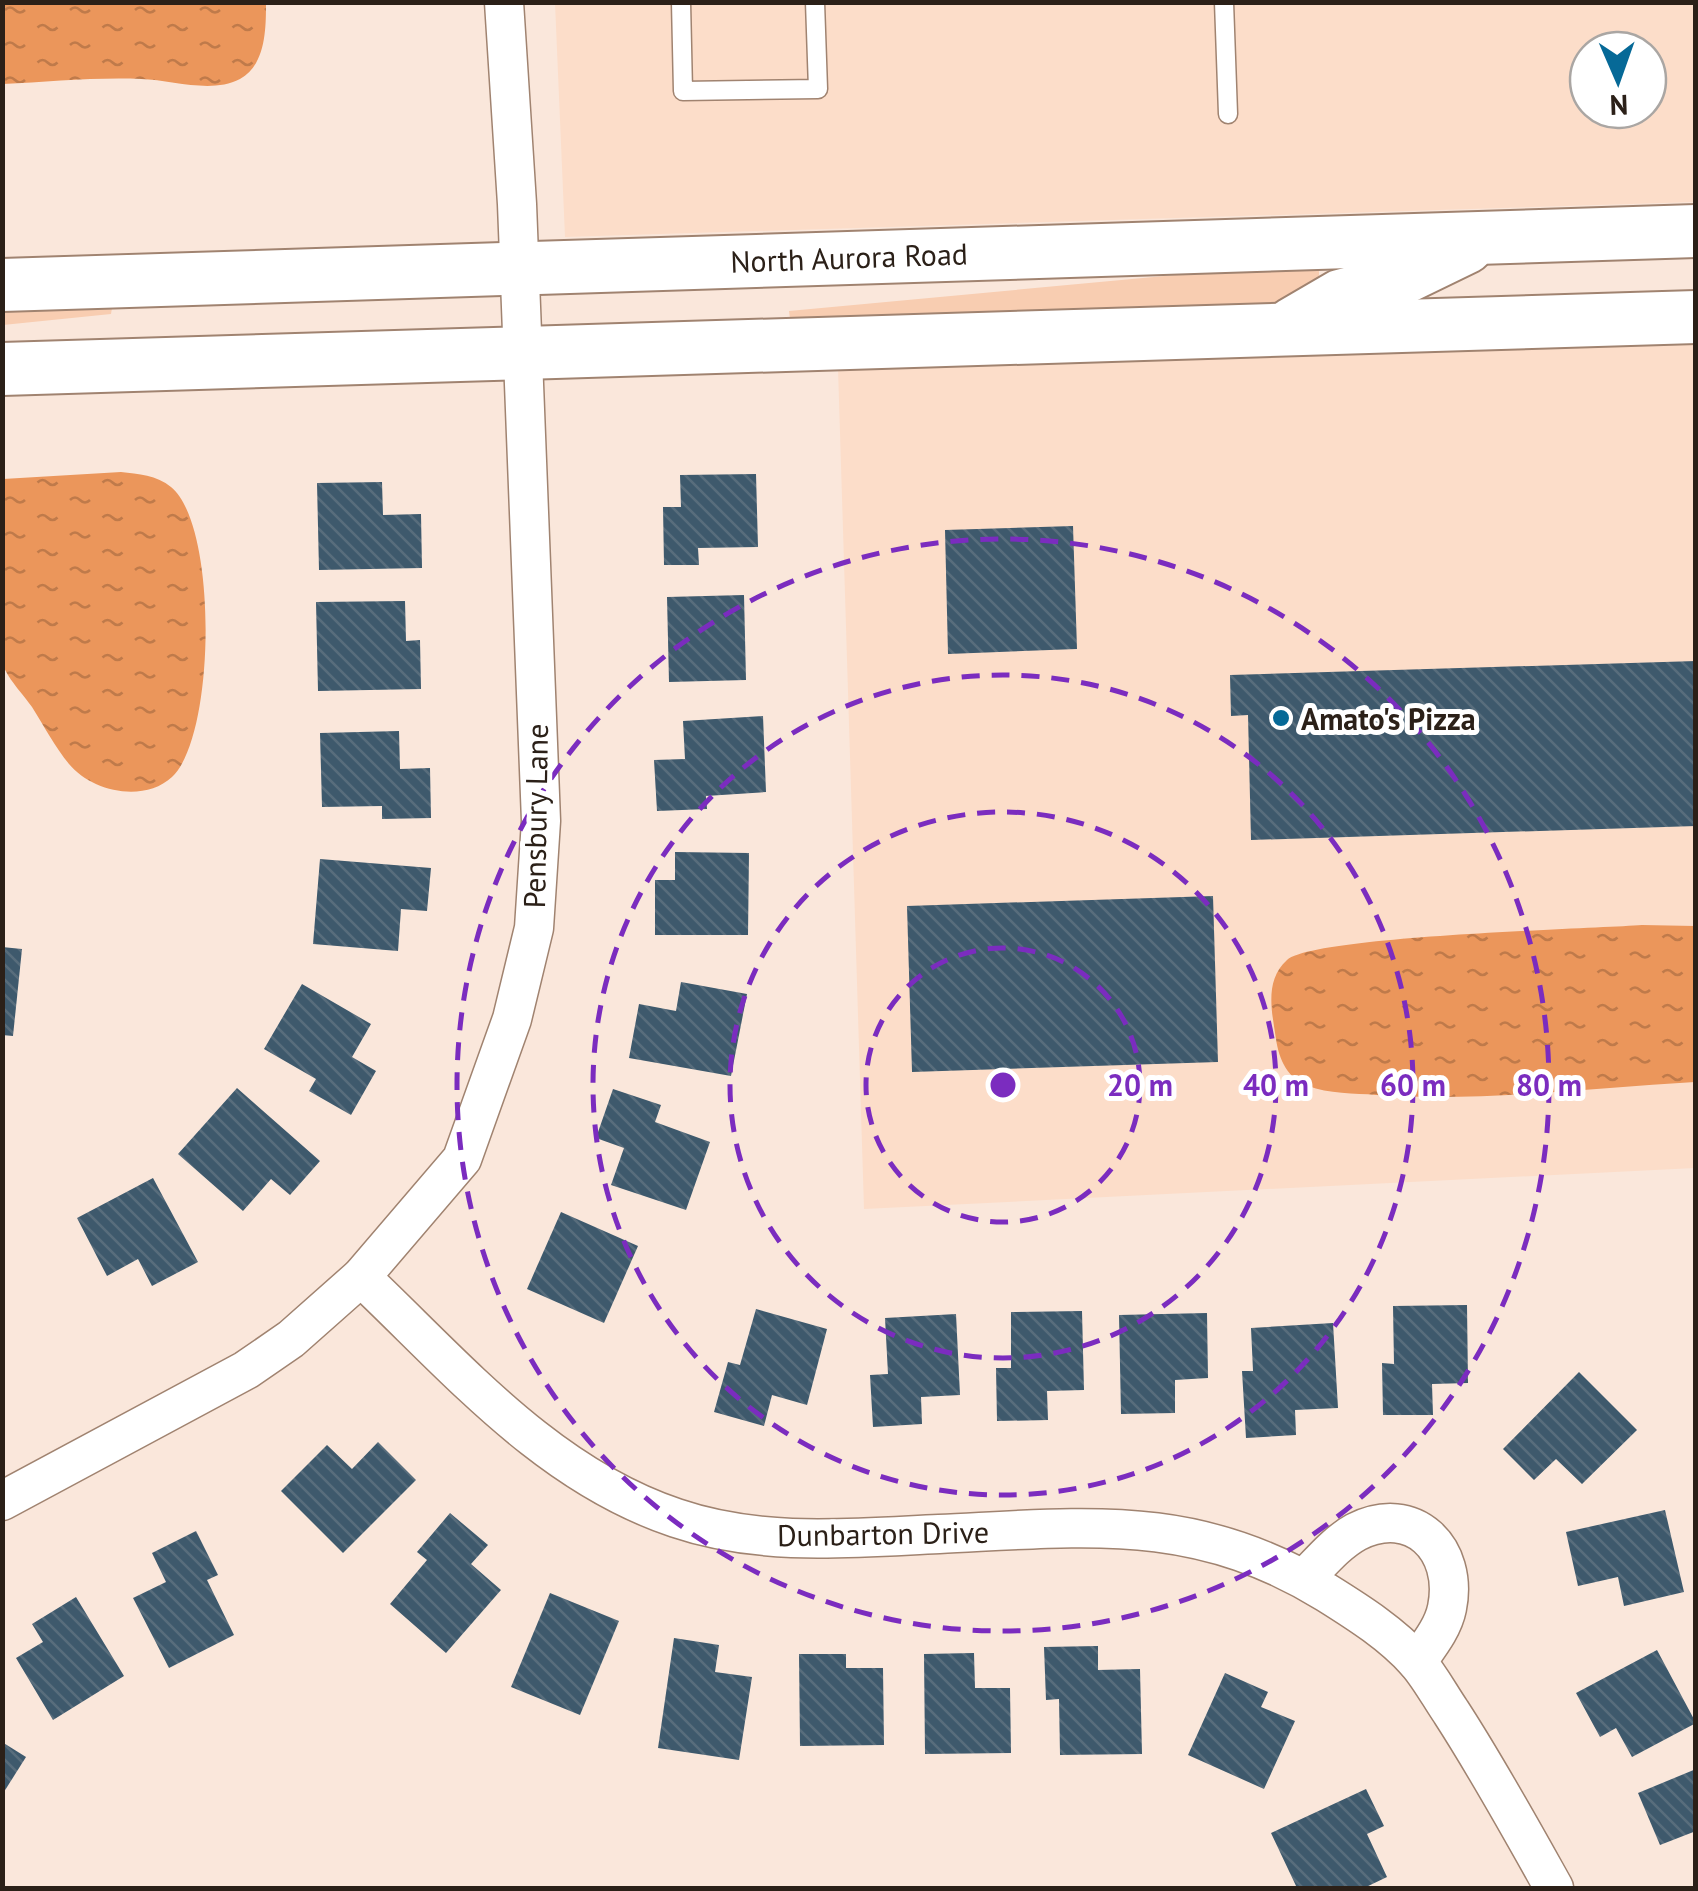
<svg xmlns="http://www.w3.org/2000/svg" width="1698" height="1891" font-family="'PT Sans',sans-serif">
<defs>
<pattern id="water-ripples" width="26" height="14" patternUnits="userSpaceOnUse" patternTransform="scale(2.5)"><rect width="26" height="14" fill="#eb965b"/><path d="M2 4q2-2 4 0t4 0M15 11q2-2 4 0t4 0" fill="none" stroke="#bf7a4a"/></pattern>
<pattern id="building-back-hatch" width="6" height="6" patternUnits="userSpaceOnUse" patternTransform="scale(2.5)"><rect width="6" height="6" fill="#3e596c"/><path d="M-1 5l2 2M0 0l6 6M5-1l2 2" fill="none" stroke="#586d7c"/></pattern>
</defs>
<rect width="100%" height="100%" fill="#fae7db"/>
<!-- built -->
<g fill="#fcddc9" fill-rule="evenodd">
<path d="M555 3H1695V202L565 237ZM1588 50H1648V110H1588Z"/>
<polygon points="1695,343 1695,1168 864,1209 838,368"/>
</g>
<!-- green -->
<g fill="#f8cdb1">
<polygon points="1319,268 1319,279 1286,304 790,319 789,311 1186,274"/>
<polygon points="112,308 111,314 3,325 3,312"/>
</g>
<!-- water -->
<g fill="url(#water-ripples)">
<path d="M3 2 266 3C266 28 266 65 240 79 211 94 173 80 141 79 96 77 48 82 3 84Z"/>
<path d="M121 472C138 474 157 475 171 487 218 525 216 736 172 777 144 803 92 792 69 764 55 747 44 726 32 707 23 694 6 677 2 662 0 649 2 630 2 617 2 571 2 525 3 479Z"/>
<path d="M1642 925 1695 926V1082C1590 1088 1481 1102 1376 1095 1355 1093 1328 1094 1308 1086 1288 1079 1279 1060 1276 1039 1272 1012 1264 981 1287 960 1314 936 1588 929 1642 925Z"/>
</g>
<!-- building -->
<g fill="url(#building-back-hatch)">
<polygon points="756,474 758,547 698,548 699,565 664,565 663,507 681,507 680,475"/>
<polygon points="382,482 383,515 421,514 422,568 319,570 317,483"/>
<polygon points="1073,526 1077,649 948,654 945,530"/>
<polygon points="744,595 746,680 669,682 667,597"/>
<polygon points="405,601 406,641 420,640 421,689 318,691 316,602"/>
<polygon points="1696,661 1696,826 1251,840 1248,715 1231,716 1230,675"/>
<polygon points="763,716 766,792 706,796 707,809 657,811 654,760 685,759 683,721"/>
<polygon points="399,731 400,769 430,768 431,818 382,819 382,806 322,807 320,733"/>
<polygon points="675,852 749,853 748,935 655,935 655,880 675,880"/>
<polygon points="320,859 431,868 427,911 401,909 398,951 313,944"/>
<polygon points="1213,896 1218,1062 912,1072 907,906"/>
<polygon points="2,947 22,949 13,1036 2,1035"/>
<polygon points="681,982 747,994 731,1076 629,1058 639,1004 676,1011"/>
<polygon points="302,984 371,1024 352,1057 376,1071 351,1115 309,1091 316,1079 264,1049"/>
<polygon points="237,1088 320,1161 290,1195 271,1179 243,1211 178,1154"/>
<polygon points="613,1089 661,1105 655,1122 710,1142 686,1210 611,1185 624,1148 596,1138"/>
<polygon points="153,1178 198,1262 152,1286 138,1259 107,1276 77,1218"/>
<polygon points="561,1212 638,1246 604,1323 527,1289"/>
<polygon points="1467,1305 1468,1383 1432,1384 1433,1415 1383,1415 1382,1363 1394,1364 1393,1306"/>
<polygon points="756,1309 827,1329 807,1405 772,1395 764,1426 714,1412 728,1362 740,1365"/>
<polygon points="1082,1311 1084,1390 1047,1391 1048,1420 997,1421 996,1368 1011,1368 1011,1312"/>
<polygon points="1207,1313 1208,1378 1175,1380 1175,1413 1121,1414 1119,1315"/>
<polygon points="956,1314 960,1395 921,1397 922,1424 873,1427 870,1375 888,1374 885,1318"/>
<polygon points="1333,1323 1338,1408 1295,1410 1296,1435 1246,1438 1242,1371 1253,1371 1251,1328"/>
<polygon points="1579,1372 1637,1430 1582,1484 1556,1459 1534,1480 1503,1449"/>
<polygon points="378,1442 416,1480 343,1553 281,1491 327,1445 352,1469"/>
<polygon points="1665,1510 1684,1592 1624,1606 1618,1577 1578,1586 1566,1532"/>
<polygon points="450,1513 488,1545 471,1564 501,1590 446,1653 390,1604 427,1560 417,1552"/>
<polygon points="196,1531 218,1575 207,1580 234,1635 169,1668 133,1598 166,1582 152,1553"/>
<polygon points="550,1593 619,1621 580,1715 511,1687"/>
<polygon points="76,1597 124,1676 53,1720 16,1658 43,1642 32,1624"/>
<polygon points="674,1638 719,1645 715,1672 752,1677 739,1760 658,1748"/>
<polygon points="1098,1646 1098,1670 1140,1669 1142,1754 1060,1755 1059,1699 1046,1700 1044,1647"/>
<polygon points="1657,1650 1696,1723 1632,1757 1616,1728 1600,1737 1576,1693"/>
<polygon points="974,1653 975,1688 1010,1688 1011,1753 925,1754 924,1654"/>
<polygon points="799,1654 846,1654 846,1668 883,1668 884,1745 800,1746"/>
<polygon points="1225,1673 1268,1692 1261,1707 1295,1721 1264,1789 1188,1755"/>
<polygon points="2,1742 26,1757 2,1795"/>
<polygon points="1696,1769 1696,1831 1660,1845 1638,1793"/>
<polygon points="1366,1789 1384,1826 1367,1834 1387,1877 1364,1888 1297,1888 1271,1833"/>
</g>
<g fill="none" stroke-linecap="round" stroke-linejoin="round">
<defs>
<g id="lane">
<polyline points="681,2 683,91 818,89 815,2"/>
<polyline points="1224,2 1228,114"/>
</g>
<g id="street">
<path d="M361 1277C457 1368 547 1475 676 1518 761 1547 852 1538 939 1534 1087 1527 1195 1512 1327 1593 1359 1613 1392 1634 1417 1662 1430 1677 1440 1696 1451 1712 1488 1769 1521 1829 1554 1888"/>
<polyline points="2,1501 246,1370 291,1339 361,1277 462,1159 512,1019 534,928 541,821 517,204 504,2"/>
<path d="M1304 1579C1320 1563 1336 1543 1356 1532 1413 1503 1459 1549 1447 1608 1443 1628 1429 1645 1417 1662"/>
</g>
<g id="secondary">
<polyline points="2,285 1696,231"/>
<polyline points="1292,324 1340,296 1397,281 1467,247"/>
<polyline points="2,369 1696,317"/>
</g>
</defs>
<!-- lane casing -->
<use href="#lane" stroke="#a08370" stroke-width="21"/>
<!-- street casing -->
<use href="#street" stroke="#a08370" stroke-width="41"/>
<!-- secondary casing -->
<use href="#secondary" stroke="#a08370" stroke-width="56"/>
<!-- lane -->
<use href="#lane" stroke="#fff" stroke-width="18"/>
<!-- street -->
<use href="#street" stroke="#fff" stroke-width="38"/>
<!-- secondary -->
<use href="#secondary" stroke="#fff" stroke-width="52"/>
</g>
<!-- distance rings -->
<g fill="none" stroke="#7b2cbf" stroke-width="5" stroke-dasharray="18 12">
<circle cx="1003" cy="1085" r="137"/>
<circle cx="1003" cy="1085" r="273"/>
<circle cx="1003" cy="1085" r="410"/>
<circle cx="1003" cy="1085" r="546"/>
</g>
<!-- markers -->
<circle fill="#066997" stroke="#fff" stroke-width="4" cx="1281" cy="718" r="10"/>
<g text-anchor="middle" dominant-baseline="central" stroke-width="10" stroke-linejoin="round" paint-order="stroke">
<!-- street labels -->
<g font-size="30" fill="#2b2018" stroke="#fff">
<text transform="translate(849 257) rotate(-2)">North Aurora Road</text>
<text transform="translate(535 816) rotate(-89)">Pensbury Lane</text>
<text transform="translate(883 1533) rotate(-1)">Dunbarton Drive</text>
</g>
<!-- poi labels -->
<g font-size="30" font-weight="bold" fill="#2b2018" stroke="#fff" text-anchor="start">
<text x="1301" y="718">Amato's Pizza</text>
</g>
</g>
<circle cx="1003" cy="1085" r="15" fill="#7b2cbf" stroke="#fff" stroke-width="5"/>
<g font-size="30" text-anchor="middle" font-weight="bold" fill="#7b2cbf" stroke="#fff" stroke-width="10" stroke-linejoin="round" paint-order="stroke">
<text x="1140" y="1096">20 m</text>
<text x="1276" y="1096">40 m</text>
<text x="1413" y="1096">60 m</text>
<text x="1549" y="1096">80 m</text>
</g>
<!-- border -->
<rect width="1698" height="1891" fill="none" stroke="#2b2018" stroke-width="10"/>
<!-- north arrow -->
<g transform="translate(1618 80) rotate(178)"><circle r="48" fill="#ffffff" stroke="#aaa6a3" stroke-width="2.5"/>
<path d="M0-8L18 38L0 25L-18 38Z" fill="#066997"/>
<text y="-15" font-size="28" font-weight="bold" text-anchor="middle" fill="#2b2018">N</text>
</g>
</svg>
